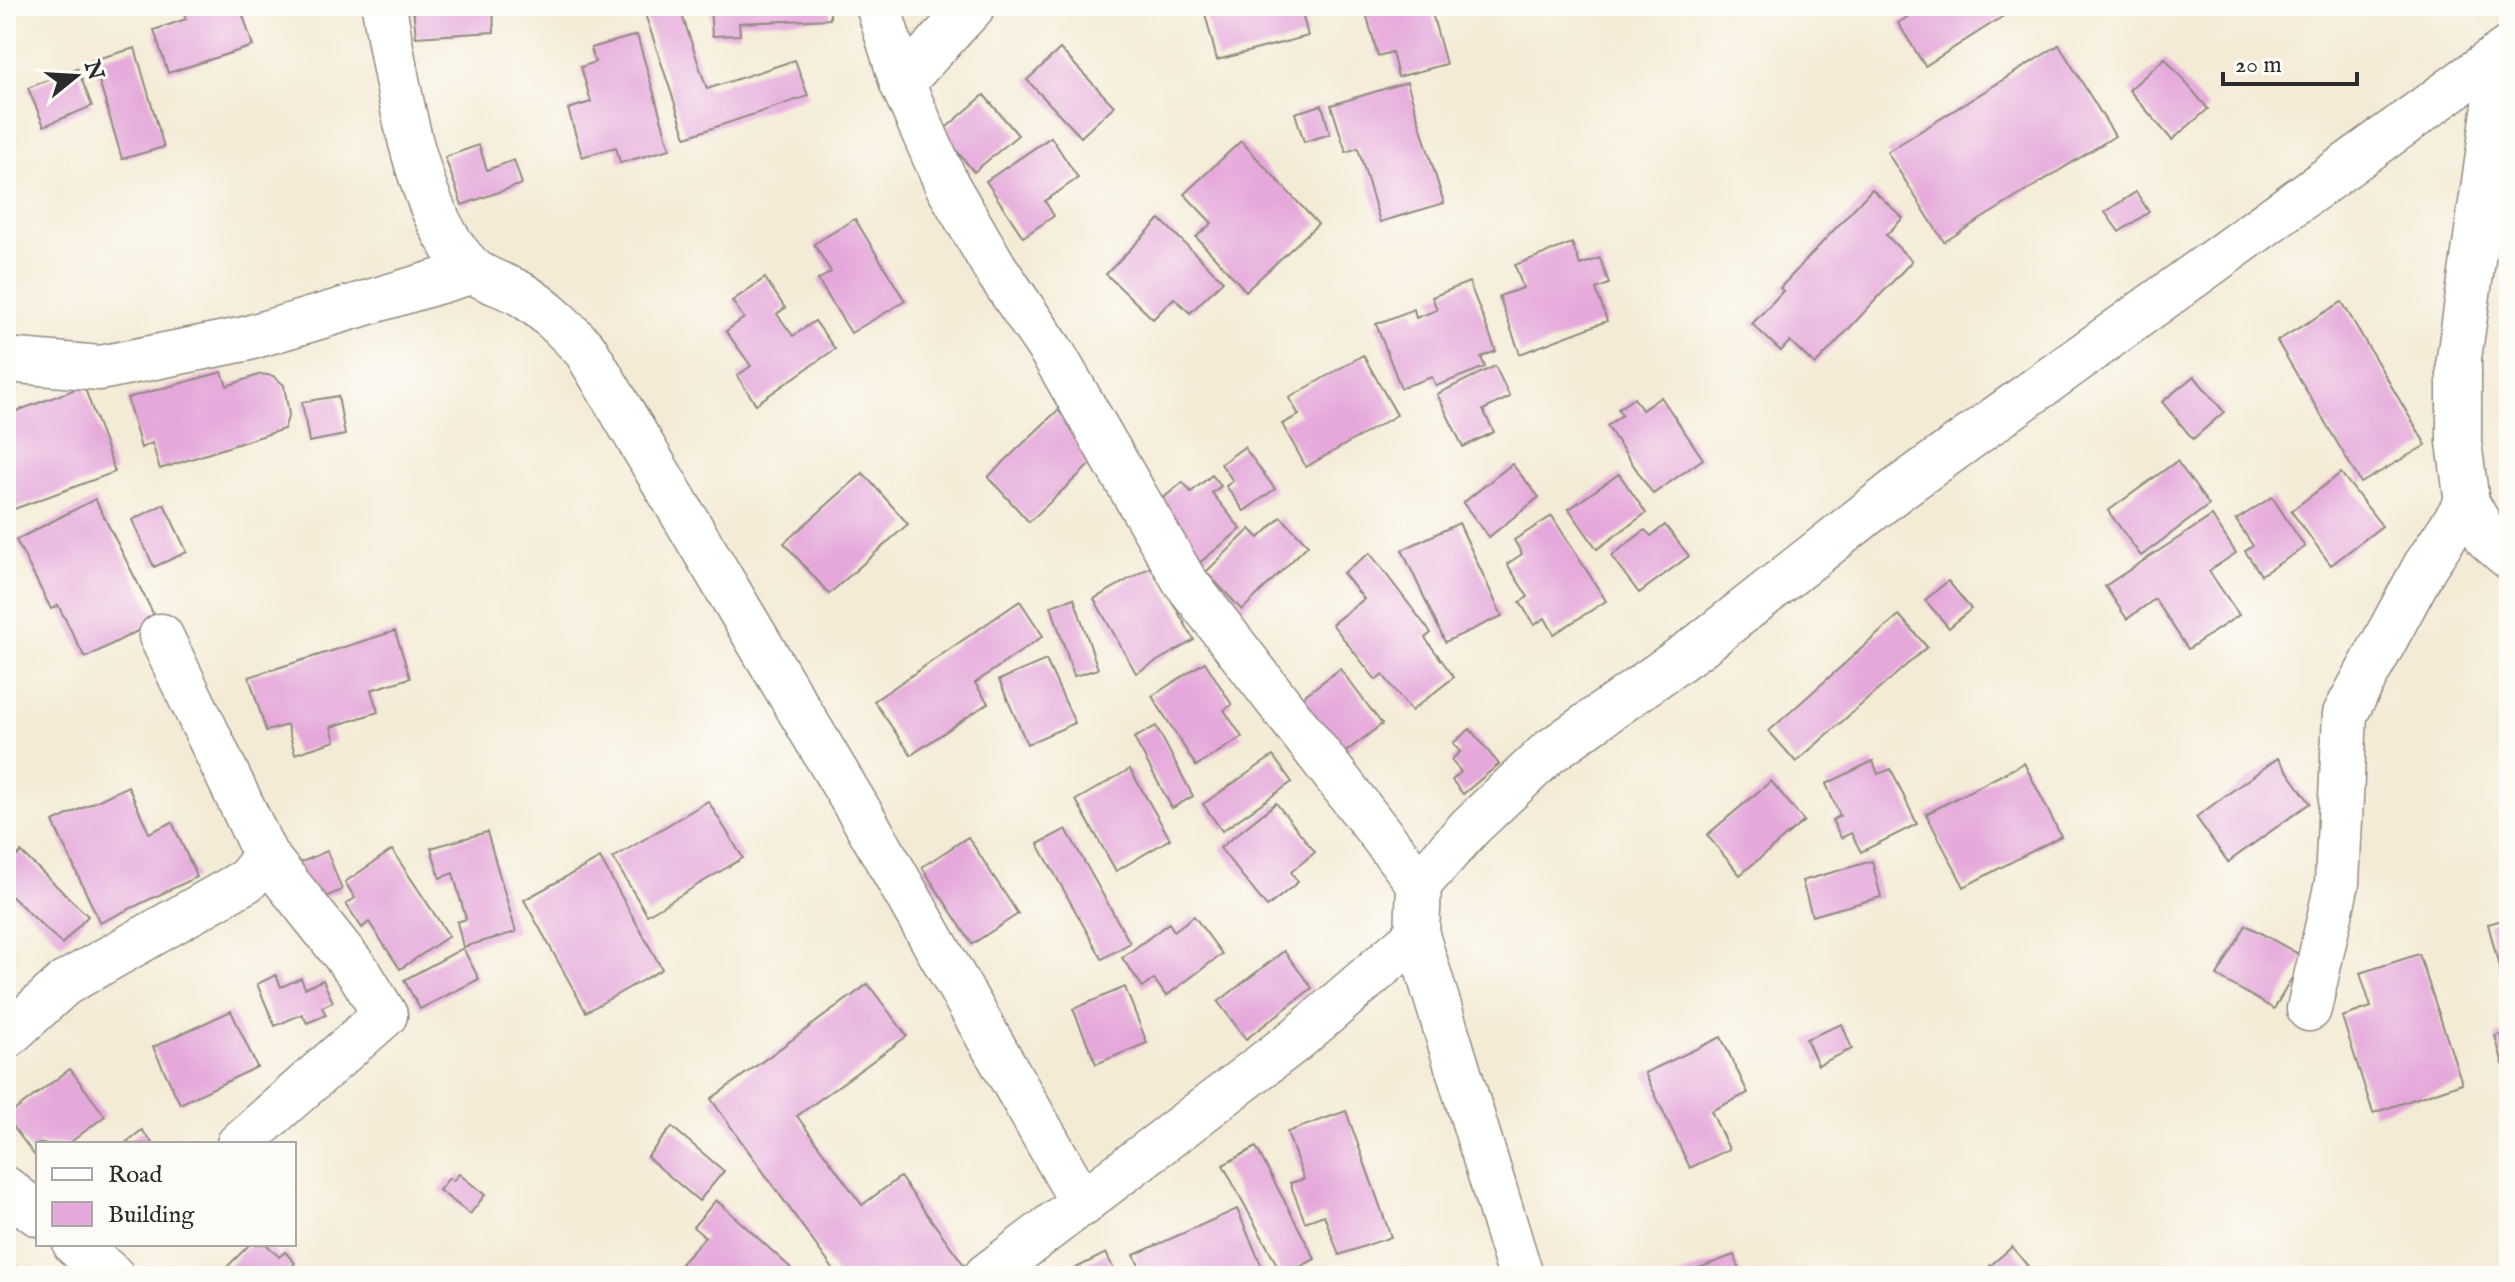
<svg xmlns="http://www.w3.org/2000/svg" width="2515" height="1282" font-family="'IM FELL English',serif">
<rect width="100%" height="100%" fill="#fdfcf7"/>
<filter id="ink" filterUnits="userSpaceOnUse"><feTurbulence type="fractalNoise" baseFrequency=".0125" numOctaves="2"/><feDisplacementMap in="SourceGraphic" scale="16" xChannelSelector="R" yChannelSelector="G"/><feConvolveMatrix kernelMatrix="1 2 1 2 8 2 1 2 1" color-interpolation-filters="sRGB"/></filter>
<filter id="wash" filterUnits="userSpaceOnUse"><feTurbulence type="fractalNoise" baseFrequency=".006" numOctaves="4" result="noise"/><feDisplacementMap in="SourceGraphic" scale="32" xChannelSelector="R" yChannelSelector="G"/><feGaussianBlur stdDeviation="1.8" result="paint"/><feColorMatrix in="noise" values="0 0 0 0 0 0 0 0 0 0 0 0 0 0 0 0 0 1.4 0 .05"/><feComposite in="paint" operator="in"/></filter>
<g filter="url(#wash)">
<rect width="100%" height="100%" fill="#f4ebd6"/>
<g id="blocks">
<!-- building -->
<g fill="#e5a8da">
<polygon points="182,6 240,6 253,46 168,73 154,30 186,19"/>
<polygon points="413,6 493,6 494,32 416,37"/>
<polygon points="668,6 679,6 707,89 795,60 808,96 686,137 645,14"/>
<polygon points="710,6 830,6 830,19 739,23 740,35 712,36"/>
<polygon points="1203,6 1300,6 1308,36 1217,60"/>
<polygon points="1364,6 1430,6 1446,64 1398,77 1392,52 1378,56"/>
<polygon points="1925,6 2019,6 1925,66 1898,23"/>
<polygon points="637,35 670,149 620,163 616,147 582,157 568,109 591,102 581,67 595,62 591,48"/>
<polygon points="2059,45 2115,136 1944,242 1887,152"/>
<polygon points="135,48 164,147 122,159 93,60"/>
<polygon points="1060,49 1114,106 1081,137 1027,80"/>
<polygon points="2165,58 2208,109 2172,140 2129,90"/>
<polygon points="77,68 92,106 44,126 28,88"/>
<polygon points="1407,82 1444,203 1380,222 1358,148 1346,152 1331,105"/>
<polygon points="984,95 1018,135 974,172 941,132"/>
<polygon points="1322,105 1330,134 1304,142 1295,113"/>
<polygon points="1051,137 1078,178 1045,201 1054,216 1023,237 986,181"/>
<polygon points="1241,141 1318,224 1246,291 1196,237 1212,223 1184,194"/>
<polygon points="479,145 487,170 514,160 522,184 462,205 445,157"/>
<polygon points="1872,189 1903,218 1886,235 1912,261 1815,365 1790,341 1781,351 1752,324 1783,291 1780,288"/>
<polygon points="2136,192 2149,212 2119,232 2105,212"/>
<polygon points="855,219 905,301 851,333 818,280 831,272 814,244"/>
<polygon points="1160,219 1223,281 1190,313 1174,298 1153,319 1106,274"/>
<polygon points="1572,243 1580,265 1600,258 1609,284 1596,289 1607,321 1520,354 1499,296 1523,288 1515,265"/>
<polygon points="765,278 785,308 777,314 793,336 815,321 835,349 756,404 737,376 751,366 726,331 744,318 732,301"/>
<polygon points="1469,282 1496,351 1481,357 1485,367 1436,386 1432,377 1401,388 1376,324 1414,309 1416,318 1437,310 1432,297"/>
<polygon points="2342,302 2426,445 2361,483 2277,341"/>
<polygon points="1363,355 1397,415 1306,467 1282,424 1299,415 1289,398"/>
<polygon points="1495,366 1510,397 1483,410 1494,432 1463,447 1437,394"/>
<polygon points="222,372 227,386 261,374 273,376 284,385 289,414 284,429 160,469 152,443 141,448 127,398"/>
<polygon points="2194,376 2224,412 2193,439 2162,402"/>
<polygon points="84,386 115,472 6,512 6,415"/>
<polygon points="338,396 345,435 309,442 302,402"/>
<polygon points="1661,397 1703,459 1653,494 1607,426 1622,415 1618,409 1634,398 1642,410"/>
<polygon points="1058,410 1100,455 1029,522 988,477"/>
<polygon points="1244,447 1275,489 1244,511 1226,486 1233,481 1221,464"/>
<polygon points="2177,461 2209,505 2141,556 2108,511"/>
<polygon points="1512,464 1539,497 1489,537 1463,503"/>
<polygon points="863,473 908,524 829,594 784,543"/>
<polygon points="2341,473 2382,526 2331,565 2291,511"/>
<polygon points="1619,474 1646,513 1597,549 1569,509"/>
<polygon points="1212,475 1221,486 1212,493 1241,529 1198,564 1151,508 1183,482 1191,492"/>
<polygon points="2272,497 2305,547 2261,575 2245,551 2253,546 2236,520"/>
<polygon points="95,499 157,621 85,658 58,605 51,609 16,540"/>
<polygon points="164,504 187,552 154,567 132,520"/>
<polygon points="1552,516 1606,601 1554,634 1545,618 1534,625 1520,602 1528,597 1507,564 1522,554 1514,540"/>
<polygon points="2212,516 2236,553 2209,571 2239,615 2188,649 2155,599 2127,619 2105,586"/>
<polygon points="1281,517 1308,545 1242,610 1206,572 1250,529 1259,538"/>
<polygon points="1459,523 1502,616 1445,642 1402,550"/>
<polygon points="1665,525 1689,556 1639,593 1611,556 1645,530 1651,536"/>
<polygon points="1370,553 1431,633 1425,638 1454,677 1411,711 1383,675 1376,680 1332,624 1364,599 1343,573"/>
<polygon points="1152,566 1194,640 1136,673 1094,599"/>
<polygon points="1948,581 1971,609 1949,628 1925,600"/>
<polygon points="1074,598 1098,669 1074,676 1051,606"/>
<polygon points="1020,601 1043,636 975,683 988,703 911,755 874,701"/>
<polygon points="1899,615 1927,647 1796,762 1769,731"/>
<polygon points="395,631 410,678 371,690 378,712 331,727 335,741 295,754 287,725 266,731 249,677"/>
<polygon points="1046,660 1075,723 1027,744 999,680"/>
<polygon points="1205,662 1232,705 1224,710 1242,737 1196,766 1152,696"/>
<polygon points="1340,669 1382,724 1335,760 1293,704"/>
<polygon points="1156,726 1193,796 1172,808 1134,738"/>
<polygon points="1470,729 1499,764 1463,794 1452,780 1461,772 1451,760 1460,752 1453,743"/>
<polygon points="1273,756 1292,782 1222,831 1203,804"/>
<polygon points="2278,758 2310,803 2228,862 2196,817"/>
<polygon points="1873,761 1878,774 1891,769 1917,824 1861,852 1851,833 1841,838 1832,820 1840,816 1826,784"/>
<polygon points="2024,763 2061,836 1964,887 1926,814"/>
<polygon points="1130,769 1170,839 1116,871 1076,800"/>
<polygon points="1771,781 1804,821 1740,875 1707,835"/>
<polygon points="128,786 149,833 172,822 197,877 100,923 53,822"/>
<polygon points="708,801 743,858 647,915 613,858"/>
<polygon points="1276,803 1315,852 1291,872 1298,882 1267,907 1220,848"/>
<polygon points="1066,829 1130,943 1102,959 1038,844"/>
<polygon points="487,832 516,932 463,947 457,922 466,919 453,873 440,878 431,848"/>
<polygon points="968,837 1018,914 972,944 922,867"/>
<polygon points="392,850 449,936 400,969 369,922 362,928 346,904 355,898 345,882"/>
<polygon points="327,851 342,890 313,902 297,864"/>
<polygon points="21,852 88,916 62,944 6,891 6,868"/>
<polygon points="600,858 662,969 586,1012 524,900"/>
<polygon points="1872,861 1881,897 1812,916 1802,881"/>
<polygon points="1194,916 1222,954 1166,996 1154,979 1143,987 1122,958 1169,923 1174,931"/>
<polygon points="2509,918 2509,1001 2508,1001 2488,924"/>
<polygon points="2246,925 2304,957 2274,1009 2217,976"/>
<polygon points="463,948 479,979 420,1009 404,980"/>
<polygon points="1284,951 1312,988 1246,1039 1218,1002"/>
<polygon points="2419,954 2462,1083 2373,1113 2342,1017 2371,1007 2360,973"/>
<polygon points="276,975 281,987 301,978 305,988 323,980 333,1002 322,1007 326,1015 307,1023 302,1014 275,1026 257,984"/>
<polygon points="868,984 907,1036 797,1116 862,1205 900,1177 967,1269 958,1276 838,1276 711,1099"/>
<polygon points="1125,987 1147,1043 1096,1064 1073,1009"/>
<polygon points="231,1011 257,1067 180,1104 153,1047"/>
<polygon points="1842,1024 1852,1049 1818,1065 1806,1039"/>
<polygon points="2509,1033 2509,1063 2503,1064 2495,1036"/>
<polygon points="1721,1037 1748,1093 1711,1111 1729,1149 1690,1168 1645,1073"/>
<polygon points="70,1069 105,1116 68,1144 38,1144 38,1160 6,1117"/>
<polygon points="1346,1111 1391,1237 1339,1255 1324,1215 1305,1222 1290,1183 1304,1179 1287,1132"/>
<polygon points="672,1127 724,1171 699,1201 647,1157"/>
<polygon points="142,1130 153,1144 124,1144"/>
<polygon points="1256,1147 1315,1259 1283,1276 1223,1165"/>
<polygon points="459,1174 485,1195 470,1214 439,1190 449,1178 453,1181"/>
<polygon points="716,1200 791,1268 784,1276 670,1276 705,1237 693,1227"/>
<polygon points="1237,1209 1266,1276 1144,1276 1134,1255"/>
<polygon points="250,1244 266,1244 279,1257 285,1252 295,1263 282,1276 218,1276"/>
<polygon points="2012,1247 2036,1276 1978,1276"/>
<polygon points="1106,1253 1117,1276 1060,1276"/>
<polygon points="1734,1255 1742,1276 1677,1276"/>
<polygon points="6,1259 28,1276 6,1276"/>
</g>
</g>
</g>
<g filter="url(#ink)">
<use href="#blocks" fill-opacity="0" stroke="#908b80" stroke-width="2"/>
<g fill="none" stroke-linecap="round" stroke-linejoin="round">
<defs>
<g id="minor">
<path d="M384 6C396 78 417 220 472 269 485 281 506 285 521 294 546 309 566 330 586 351L865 821 1083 1204"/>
<polyline points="878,6 902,83 947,185 995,268 1054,355 1184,580 1419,884 1417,935 1521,1276"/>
<polyline points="2502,56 2459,358 2459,442 2467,503 2488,539 2509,557"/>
<polyline points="902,83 973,6"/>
<polyline points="6,360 100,368 245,339 474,271"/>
<polyline points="1419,884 1470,827 1548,753 1699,646 1897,490 2509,48"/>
<polyline points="2309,1009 2337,883 2345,714 2425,566 2467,503"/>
<polyline points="6,1037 64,984 247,880 266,856 161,636"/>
<polyline points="239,1144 385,1015 360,974 266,856"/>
<polyline points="6,1189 38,1214"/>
<polyline points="75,1244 112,1276"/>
<polyline points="986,1276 1298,1038 1417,935"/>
</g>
</defs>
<!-- minor casing -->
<use href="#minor" stroke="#908b80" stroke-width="47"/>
<!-- minor -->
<use href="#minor" stroke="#fff" stroke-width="44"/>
</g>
</g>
<!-- margin -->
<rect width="2515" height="1282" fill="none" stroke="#fdfcf7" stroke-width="32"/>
<!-- legend -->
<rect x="36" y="1142" width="260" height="104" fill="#fdfcf7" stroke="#a9a8a5" stroke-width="2"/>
<rect x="52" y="1168" width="40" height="12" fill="#ffffff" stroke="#a9a8a5" stroke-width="2"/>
<text x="108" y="1182" font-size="24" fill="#2b2b2b">Road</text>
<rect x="52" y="1202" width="40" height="24" fill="#e5a8da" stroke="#a9a8a5" stroke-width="2"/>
<text x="108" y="1222" font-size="24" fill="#2b2b2b">Building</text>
<!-- north arrow -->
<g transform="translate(76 76) rotate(72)" stroke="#fdfcf7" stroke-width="6" paint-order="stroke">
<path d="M0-6L14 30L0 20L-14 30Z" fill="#2b2b2b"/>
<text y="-12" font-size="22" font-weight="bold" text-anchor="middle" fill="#2b2b2b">N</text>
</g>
<!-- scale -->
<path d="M2223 72v12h134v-12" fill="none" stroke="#2b2b2b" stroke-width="4"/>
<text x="2235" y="72" font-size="24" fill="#2b2b2b" stroke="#fdfcf7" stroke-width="6" paint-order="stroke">20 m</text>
</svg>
